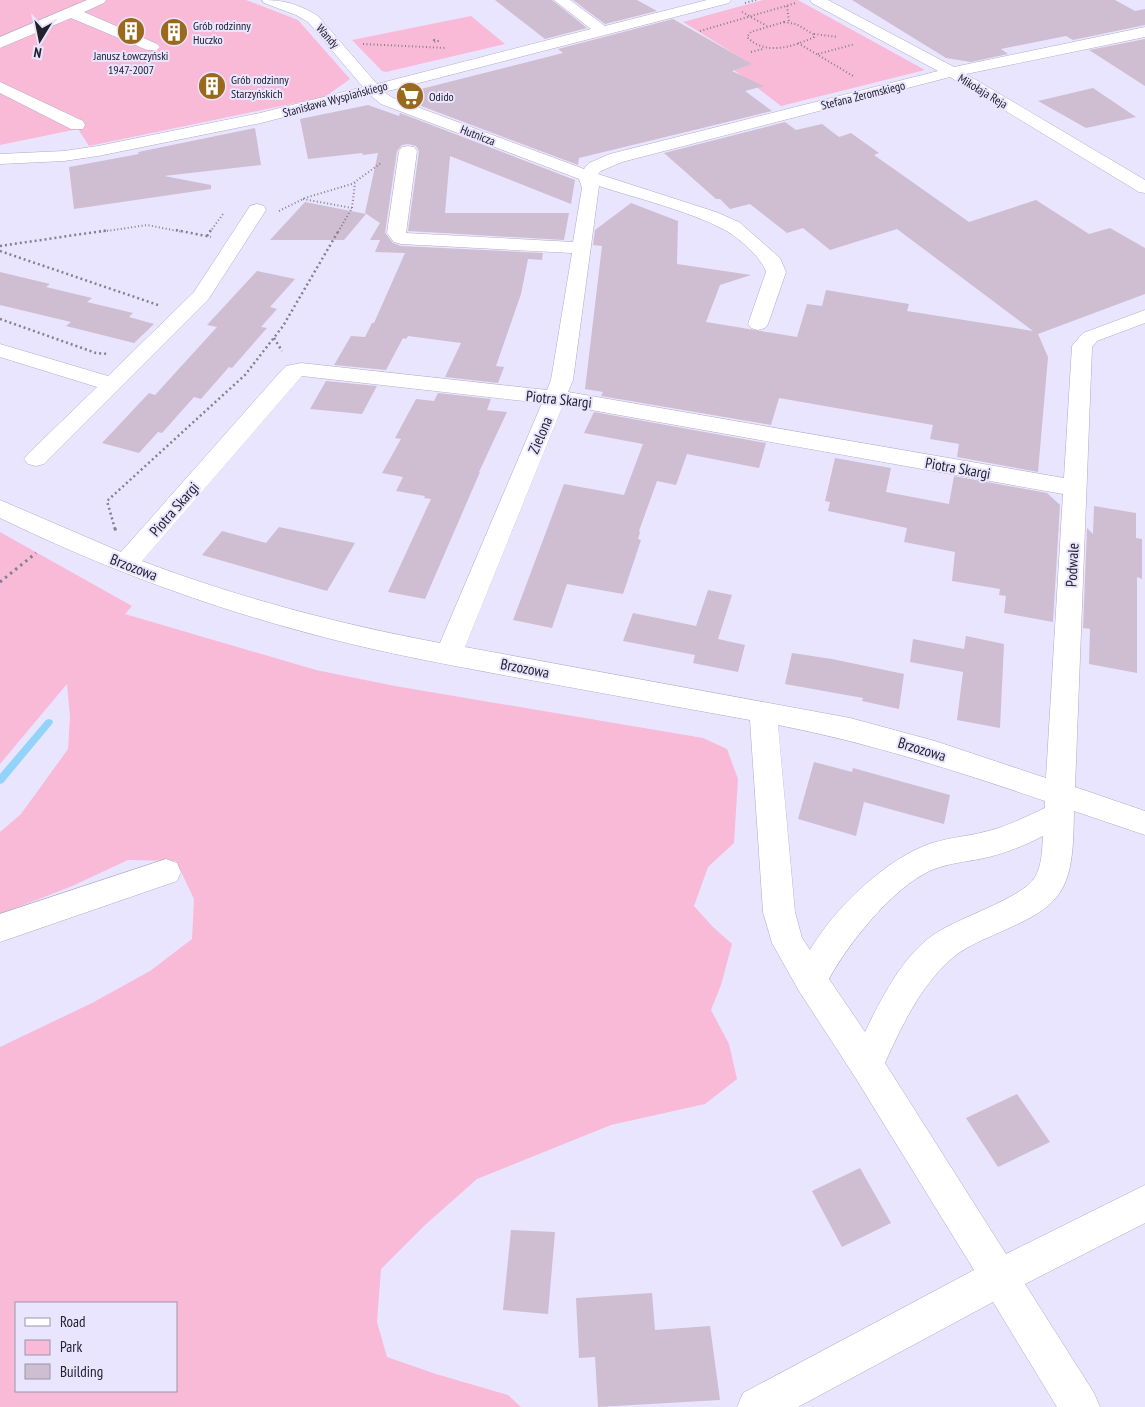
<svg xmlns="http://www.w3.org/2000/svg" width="1145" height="1407" font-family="'PT Sans Narrow',sans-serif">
<rect width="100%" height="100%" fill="#e9e5ff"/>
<!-- green -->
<g fill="#f9bad8" fill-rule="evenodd">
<polygon points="0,0 246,0 298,20 350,79 325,97 89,146 78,129 0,145"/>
<polygon points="763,0 798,0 925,70 781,106 734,70 751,64 683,22"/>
<polygon points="471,16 505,44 386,72 382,71 352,40"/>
<path d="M0 532 132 606 125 614 316 670 395 686 703 738 727 749 738 779 734 843 708 867 694 906 712 926 732 944 721 985 711 1010 729 1044 737 1079 705 1104 611 1125 477 1179 425 1225 381 1269 377 1322 387 1357 436 1374 508 1395 521 1407H0V1047L92 1003 150 971 192 939 194 899 176 861 128 860 70 887 0 914V832L21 814 68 749 70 717 67 684 0 764ZM16 1303H176V1391H16Z"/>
</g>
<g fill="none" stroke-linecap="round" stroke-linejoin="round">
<!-- stream -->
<polygon fill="#93d2f9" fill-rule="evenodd" points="49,719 52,720 53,722 52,724 3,783 0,784 0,774 46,720"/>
</g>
<!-- building -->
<g fill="#cfbdd2">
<polygon points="495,0 552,0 587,28 545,39"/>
<polygon points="573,0 637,0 657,11 605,24"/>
<polygon points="852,0 1115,0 1135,11 1145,9 1145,25 1073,40 1066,36 1001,49 1008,54 971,62 946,58"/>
<polygon points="673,19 752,64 732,71 764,86 745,91 772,111 579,158 578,165 408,101 401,94 563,53 558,49"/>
<polygon points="1145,39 1145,86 1089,50"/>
<polygon points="1093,88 1136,117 1086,128 1038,101"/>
<polygon points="368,105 399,116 400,113 575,180 571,204 450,156 445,213 569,213 564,240 408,231 419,151 416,146 408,144 402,145 397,151 385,233 393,243 401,246 543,253 542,260 528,259 521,294 496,366 504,367 498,383 445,377 461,343 408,336 406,339 403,338 386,370 334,365 351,336 365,337 372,323 374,323 405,253 375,252 380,240 370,240 380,223 365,213 378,153 363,155 362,153 308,159 300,119"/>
<polygon points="785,122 796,130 822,124 839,137 851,133 879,153 874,155 969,222 1036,200 1089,234 1110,228 1145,248 1145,294 1038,334 1048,357 1038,472 957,457 959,444 930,439 933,425 779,398 771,425 601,396 603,392 585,389 602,246 593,245 595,230 631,203 678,221 677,264 751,275 720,285 706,322 797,337 807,304 822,306 826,290 909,304 907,311 1033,331 897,229 830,250 803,228 787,233 750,204 730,209 720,199 716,199 664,153"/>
<polygon points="255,128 261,165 164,176 211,185 211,189 74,209 69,167 139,154 138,152"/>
<polygon points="305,202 366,214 344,240 270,240"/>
<polygon points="257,271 295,279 270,307 277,309 261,327 267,328 232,368 229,367 201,399 194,397 162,433 158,432 139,453 102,443 149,393 155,395 217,327 207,325"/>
<polygon points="0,272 50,284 46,287 92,298 87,302 133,313 129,317 154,324 134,343 66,326 71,322 0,305"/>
<polygon points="326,381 377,386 362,414 310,409"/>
<polygon points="438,393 491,399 487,410 507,412 479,472 480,472 425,599 388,592 431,499 424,498 425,496 396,491 403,477 382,473 401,439 395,438 416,399 434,401"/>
<polygon points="594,412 766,443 759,468 687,454 676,485 657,481 639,531 640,532 638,539 641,540 623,594 567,584 552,628 513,620 564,484 624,495 643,444 584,433"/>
<polygon points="835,458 891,468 886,492 949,504 954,476 1047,493 1060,505 1053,622 1004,613 1006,596 999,595 1000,589 952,581 955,552 904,542 907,528 828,511 830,502 825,501"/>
<polygon points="1094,506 1136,513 1136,538 1142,539 1142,579 1137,577 1137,673 1089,664 1090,629 1083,628 1087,528 1093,534"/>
<polygon points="279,527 355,543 327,591 202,555 222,531 266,543"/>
<polygon points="708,590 732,595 718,639 745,645 738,672 693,663 695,655 623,641 633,613 696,626"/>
<polygon points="966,636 1004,644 1000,728 957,720 963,672 910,662 913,639 964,649"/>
<polygon points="792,653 832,659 904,674 899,709 862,701 863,698 785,684"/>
<polygon points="814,762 852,772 853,768 950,795 944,824 864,802 856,836 798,819"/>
<polygon points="1017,1094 1050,1142 998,1167 966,1118"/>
<polygon points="860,1168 891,1223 842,1247 812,1191"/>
<polygon points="511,1230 555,1232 548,1314 503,1310"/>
<polygon points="652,1293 655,1330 710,1326 720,1400 598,1407 595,1357 579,1358 576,1298"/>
</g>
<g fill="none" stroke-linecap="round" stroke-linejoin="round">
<defs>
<g id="minor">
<polygon points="87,0 106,0 104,3 84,12 157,44 160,47 157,50 147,50 71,18 0,48 0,37"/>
<path d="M262 0C285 0 298 4 318 16L377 84 591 29 554 0H570L605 26 707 0H731L729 3 384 92 393 98 584 169 589 163 610 154 938 71 812 3 810 0H828L954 67 1145 27V37L966 74 1145 180V193L1139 192 950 77 622 162 601 171 598 174 716 212 739 222 780 258 786 272 768 324 765 328 758 330 751 328 748 324 766 272C762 258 737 236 723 229 686 210 639 199 599 186L573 380 568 392 1064 478 1072 346 1083 333 1145 310V323L1097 341 1092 347 1075 787 1145 811V835L1074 811C1073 840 1075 881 1052 902 1037 917 1015 925 996 934 980 941 963 948 950 960 920 987 901 1027 885 1063L1006 1254 1145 1185V1223L1025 1284 1094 1393 1100 1407H1057L993 1302 798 1407H737L743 1393 974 1270 855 1077 799 991 772 943 763 912 750 720C667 705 585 690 503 675 444 664 385 653 327 638 214 609 105 569 0 518V500L121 552 281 371 286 366 301 363 547 390 551 380 572 253 401 244 394 242 387 233 399 151 402 147 408 146 414 147 417 151 406 233 573 242 582 188 579 179 381 104 370 95 261 123 98 156 64 161 0 164V154L64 151 98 146 260 113 363 87 308 22 296 15 264 3ZM302 376 542 403 440 643C339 624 239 598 142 561ZM563 405 1063 494 1046 778 935 741 850 718 465 647ZM778 725C870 743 957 771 1045 801V808C1027 816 1010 825 992 830 972 836 951 837 932 843 886 858 834 909 810 950L802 938 795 912ZM1043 836C1042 849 1042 866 1035 877 1021 900 954 918 929 938 900 961 881 999 865 1032L829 979C849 942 899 879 940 867 956 862 973 861 989 857 1008 852 1026 845 1043 836Z"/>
<polygon points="0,82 83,121 85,125 83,129 71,129 0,93"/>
<polygon points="257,204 264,206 266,210 208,300 44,464 36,466 28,464 24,459 28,454 97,387 0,357 0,344 108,376 194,292 250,206"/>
<polygon points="166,859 177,863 181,872 177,881 0,942 0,914"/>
</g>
</defs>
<!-- minor casing -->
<use href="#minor" stroke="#afabc4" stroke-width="1"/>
<!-- path-far2 -->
<g stroke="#838092" stroke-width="2" stroke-dasharray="1 2.5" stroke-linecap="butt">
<polyline points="745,3 756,0"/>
<polyline points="787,6 789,22"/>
<polyline points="742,12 767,26"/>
<path d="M784 22 796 24 813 34 814 37C793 47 765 56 747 37L751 32Z"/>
<polyline points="700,31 796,3"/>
<polyline points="814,34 838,37"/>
<polygon points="434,40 438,41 433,42"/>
<polyline points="798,43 853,76"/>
<polyline points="363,44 447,48"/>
<polyline points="751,52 763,49"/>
<polyline points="818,54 855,44"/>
<polyline points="303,199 352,208"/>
<polyline points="279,211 305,198 352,184 381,163"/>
<polyline points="100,232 147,225 183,232"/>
<polyline points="210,232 223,214"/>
<polyline points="338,232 352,208 355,183"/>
</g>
<!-- path-far1 -->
<g stroke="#838092" stroke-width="2.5" stroke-dasharray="2 3" stroke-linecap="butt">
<polyline points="176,230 211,237"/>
<polyline points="207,236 211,230"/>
<polyline points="0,246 109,230"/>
<polyline points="0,251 158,305"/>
<polyline points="0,319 96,353 109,354"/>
<polyline points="274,338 282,351"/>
<polyline points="115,529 107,501 245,375 283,326 339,230"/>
</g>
<!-- path -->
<g stroke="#838092" stroke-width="3" stroke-dasharray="2.5 4" stroke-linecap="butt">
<polyline points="115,528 116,533"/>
<polyline points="0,582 36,553"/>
</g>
<!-- minor -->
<use href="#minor" fill="#fff" fill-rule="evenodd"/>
</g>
<!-- icons -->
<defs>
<symbol id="building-disc" viewBox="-11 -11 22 22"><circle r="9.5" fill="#9a6a1c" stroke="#e9e5ff"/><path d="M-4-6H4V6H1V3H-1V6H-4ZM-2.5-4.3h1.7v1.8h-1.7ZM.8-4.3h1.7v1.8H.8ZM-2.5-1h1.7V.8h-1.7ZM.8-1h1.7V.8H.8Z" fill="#fff"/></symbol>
<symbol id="supermarket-disc" viewBox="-11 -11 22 22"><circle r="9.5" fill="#9a6a1c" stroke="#e9e5ff"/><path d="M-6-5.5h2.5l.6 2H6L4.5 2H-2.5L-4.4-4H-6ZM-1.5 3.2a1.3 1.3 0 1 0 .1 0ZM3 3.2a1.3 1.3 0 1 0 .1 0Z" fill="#fff"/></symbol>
</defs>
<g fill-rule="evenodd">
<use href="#building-disc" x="115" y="15" width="32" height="32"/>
<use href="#building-disc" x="158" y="16" width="32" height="32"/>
<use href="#building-disc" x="196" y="70" width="32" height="32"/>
<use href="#supermarket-disc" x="394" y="80" width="32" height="32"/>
</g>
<g text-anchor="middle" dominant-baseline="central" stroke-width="4" stroke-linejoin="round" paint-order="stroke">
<!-- far-poi labels -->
<g font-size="12" fill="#23212b" stroke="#e9e5ff" text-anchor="start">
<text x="193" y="25">Grób rodzinny<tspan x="193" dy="14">Huczko</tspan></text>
<text x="131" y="55" text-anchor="middle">Janusz Łowczyński<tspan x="131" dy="14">1947-2007</tspan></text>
<text x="231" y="79">Grób rodzinny<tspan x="231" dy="14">Starzyńskich</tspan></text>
<text x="429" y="96">Odido</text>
</g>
<!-- far-street labels -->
<g font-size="12" fill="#23212b" stroke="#e9e5ff">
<text transform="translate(328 36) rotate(48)">Wandy</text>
<text transform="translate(983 91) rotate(31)">Mikołaja Reja</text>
<text transform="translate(863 95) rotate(-14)">Stefana Żeromskiego</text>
<text transform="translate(335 99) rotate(-15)">Stanisława Wyspiańskiego</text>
<text transform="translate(478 135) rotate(21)">Hutnicza</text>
</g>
<!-- street labels -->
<g font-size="15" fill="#23212b" stroke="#e9e5ff">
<text transform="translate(559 399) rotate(6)">Piotra Skargi</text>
<text transform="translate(540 435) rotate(-67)">Zielona</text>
<text transform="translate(958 468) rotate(10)">Piotra Skargi</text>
<text transform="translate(174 509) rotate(-49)">Piotra Skargi</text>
<text transform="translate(1072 565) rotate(-87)">Podwale</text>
<text transform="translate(134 567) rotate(21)">Brzozowa</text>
<text transform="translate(525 668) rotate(11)">Brzozowa</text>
<text transform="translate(922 749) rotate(17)">Brzozowa</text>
</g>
</g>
<!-- legend -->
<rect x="15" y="1302" width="162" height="90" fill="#e9e5ff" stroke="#9a97aa"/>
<rect x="25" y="1318" width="25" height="8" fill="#ffffff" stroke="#9a97aa"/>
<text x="60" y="1327" font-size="15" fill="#23212b">Road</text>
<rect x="25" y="1340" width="25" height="15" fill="#f9bad8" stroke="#9a97aa"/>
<text x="60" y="1352" font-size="15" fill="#23212b">Park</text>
<rect x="25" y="1364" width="25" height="15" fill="#cfbdd2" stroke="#9a97aa"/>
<text x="60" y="1377" font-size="15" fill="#23212b">Building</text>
<!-- north arrow -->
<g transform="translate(40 40) rotate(190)" stroke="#e9e5ff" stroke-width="4" paint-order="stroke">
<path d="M0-4L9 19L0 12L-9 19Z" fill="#23212b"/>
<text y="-8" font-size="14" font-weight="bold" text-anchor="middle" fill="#23212b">N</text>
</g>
</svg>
